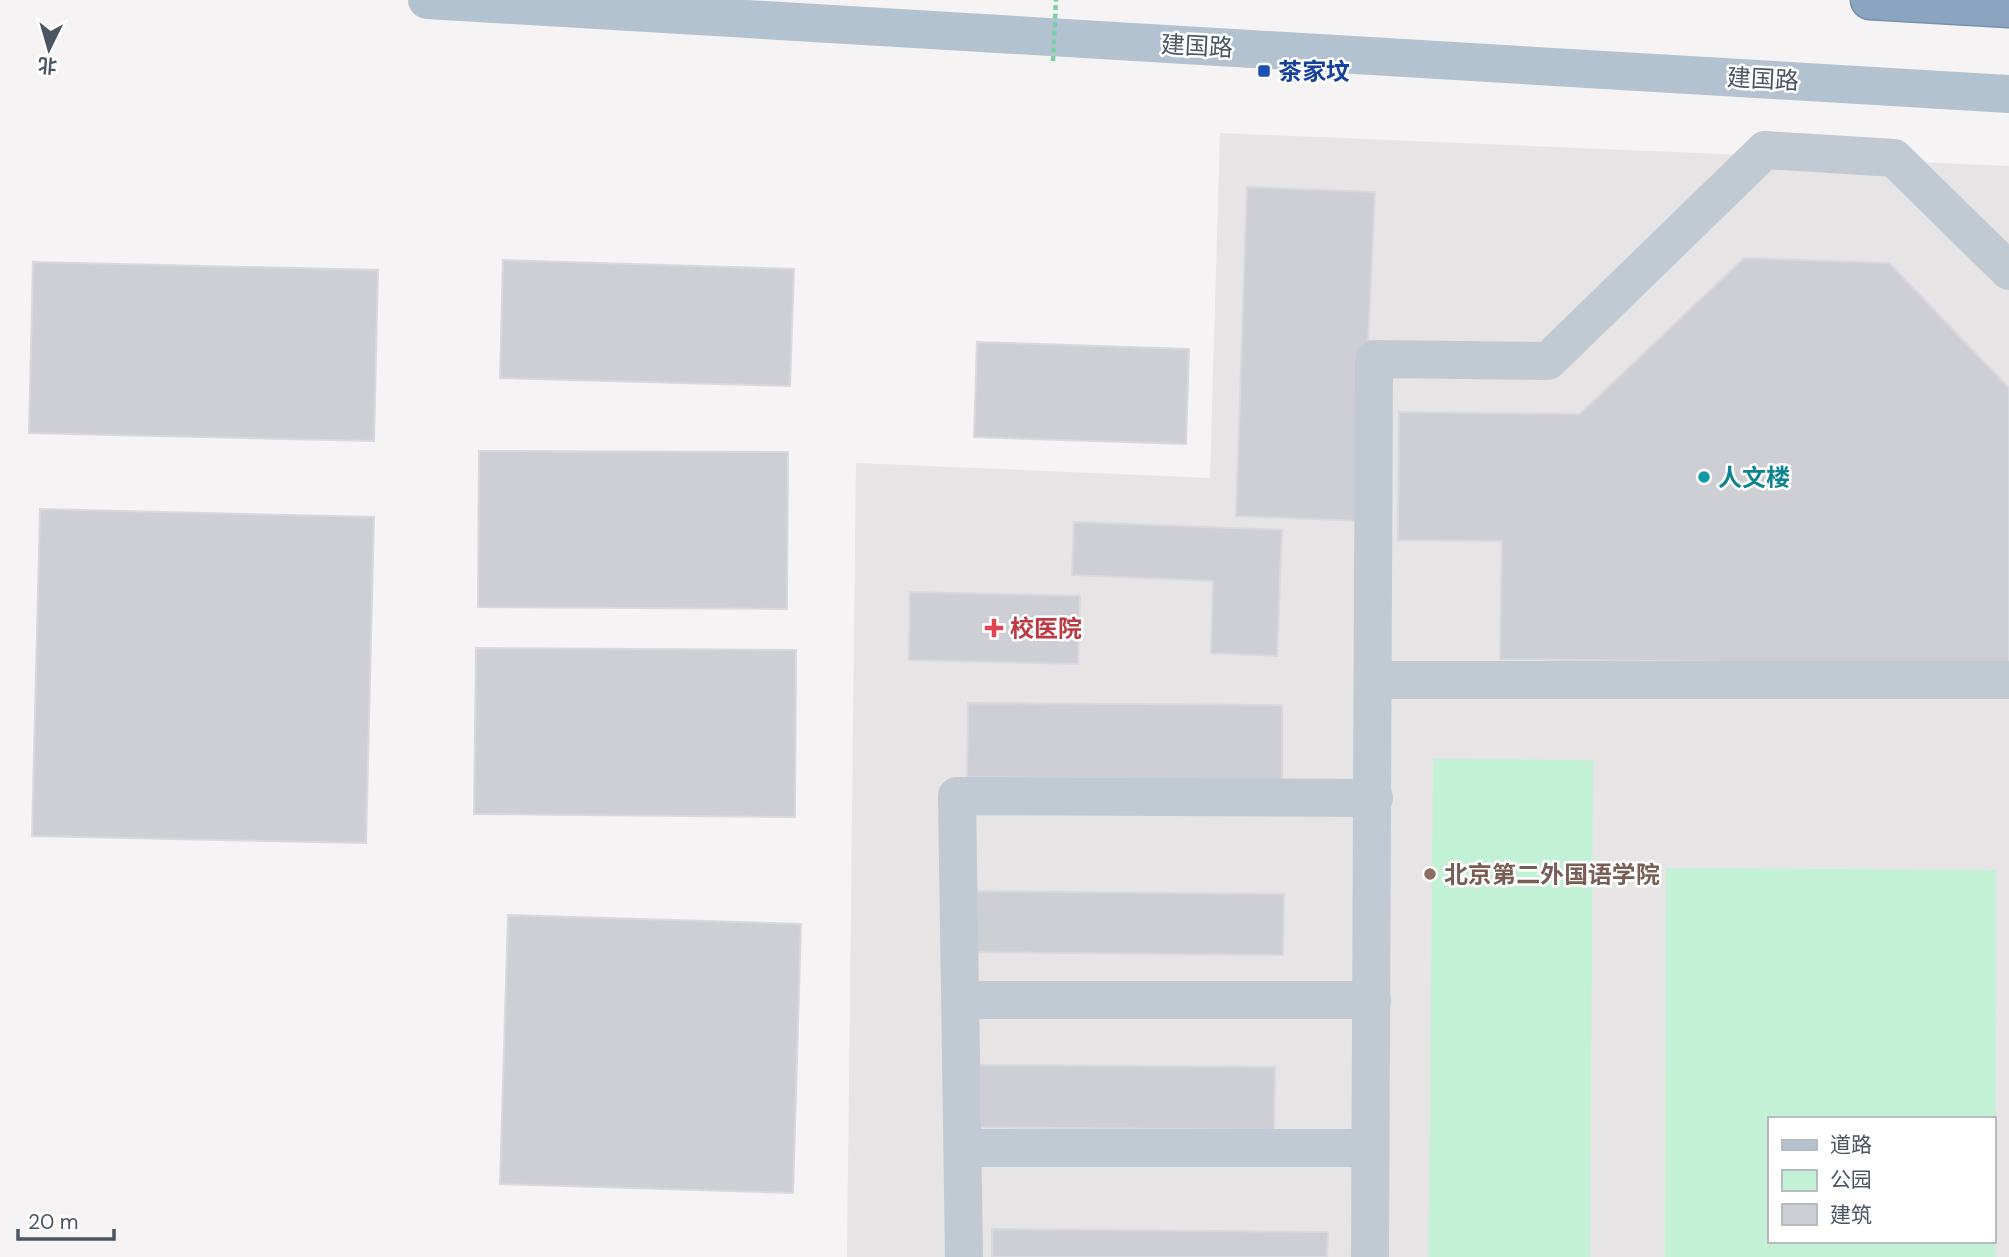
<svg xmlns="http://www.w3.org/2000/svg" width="2009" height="1257" font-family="'DM Sans','Noto Sans SC',sans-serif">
<rect width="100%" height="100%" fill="#f5f3f3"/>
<!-- education -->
<path fill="#e6e4e5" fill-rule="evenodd" d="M1220 133 2009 166V1257H847L856 463 1210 478ZM1769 1119H1993V1241H1769Z"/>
<!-- green -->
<g fill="#c3f1d5" fill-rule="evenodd">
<polygon points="1433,759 1593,760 1590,1257 1429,1257"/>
<path d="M1666 868 1996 870 1995 1257H1665ZM1769 1119H1993V1241H1769Z"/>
</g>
<!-- building -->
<g fill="#cdcfd5" stroke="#d7d9de" stroke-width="2">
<polygon points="1247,187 1375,192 1360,521 1236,516"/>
<polygon points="1744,258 1889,263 2009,388 2009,666 1500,659 1502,541 1398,540 1399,412 1580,414"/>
<polygon points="503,260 794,269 790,386 500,378"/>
<polygon points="33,262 378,270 374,441 29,433"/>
<polygon points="977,342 1189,349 1186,444 974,437"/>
<polygon points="479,451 788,452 787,609 478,607"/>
<polygon points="40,509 374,517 366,843 32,836"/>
<polygon points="1074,522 1282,530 1277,656 1211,653 1213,581 1072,575"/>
<polygon points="910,592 1080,596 1078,664 909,660"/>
<polygon points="476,648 796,650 795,817 474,814"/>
<polygon points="968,703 1282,705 1282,780 967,777"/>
<polygon points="964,891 1284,894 1283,955 963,952"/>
<polygon points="508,915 801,924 793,1193 500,1184"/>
<polygon points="971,1065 1275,1067 1274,1130 970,1127"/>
<polygon points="992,1229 1328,1232 1327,1257 992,1257"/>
</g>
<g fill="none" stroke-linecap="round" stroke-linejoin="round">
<defs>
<polyline id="highway" points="1870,0 2009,8"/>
</defs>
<!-- highway casing -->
<use href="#highway" stroke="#7690ad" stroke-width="41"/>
<!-- minor -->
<g stroke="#c1cad2" stroke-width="38">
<polyline points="1373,680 2009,680"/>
<polyline points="962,1000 1372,1000"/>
<polyline points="964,1148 1370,1148"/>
<polyline points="964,1257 957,796 1374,798"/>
<polyline points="1370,1257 1374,359 1548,361 1765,150 1894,158 2009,271"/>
</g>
<!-- major -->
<polyline stroke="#b3c2d1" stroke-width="38" points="427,0 2009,94"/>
<!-- highway -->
<use href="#highway" stroke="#8ba5c1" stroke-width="38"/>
<!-- path-bridge -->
<polyline stroke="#7ad0a6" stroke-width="4.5" stroke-dasharray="5 3.5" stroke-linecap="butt" points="1053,61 1056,0"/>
</g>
<!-- markers -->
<rect fill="#1a4fb4" stroke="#fff" stroke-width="2.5" x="1257" y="64" width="14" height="14" rx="3.5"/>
<circle fill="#0f9aa8" stroke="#fff" stroke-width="2.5" cx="1704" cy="477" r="7"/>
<path fill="#e0444e" stroke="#fff" stroke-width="2.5" d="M990.5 617.5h7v7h7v7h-7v7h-7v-7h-7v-7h7z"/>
<circle fill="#8d6e63" stroke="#fff" stroke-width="2.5" cx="1430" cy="874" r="7"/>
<g text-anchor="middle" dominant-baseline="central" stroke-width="5" stroke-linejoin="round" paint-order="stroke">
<!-- street labels -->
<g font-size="24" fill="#4a5661" stroke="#fff">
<text transform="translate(1197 46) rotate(3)">建国路</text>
<text transform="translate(1763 79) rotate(3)">建国路</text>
</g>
<!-- transit labels -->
<g font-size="24" font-weight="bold" fill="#164399" stroke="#fff" text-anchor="start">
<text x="1278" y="71">茶家坟</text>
</g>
<!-- culture labels -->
<g font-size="24" font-weight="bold" fill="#0d838f" stroke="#fff" text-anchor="start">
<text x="1718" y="477">人文楼</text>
</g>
<!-- health labels -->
<g font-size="24" font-weight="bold" fill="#be3a42" stroke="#fff" text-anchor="start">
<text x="1010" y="628">校医院</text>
</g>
<!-- education labels -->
<g font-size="24" font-weight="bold" fill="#785e54" stroke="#fff" text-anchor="start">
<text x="1444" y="874">北京第二外国语学院</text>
</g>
</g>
<!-- legend -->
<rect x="1768" y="1117" width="228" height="126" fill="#ffffff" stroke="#b7bbc0" stroke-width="2"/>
<rect x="1782" y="1140" width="35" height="10" fill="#b3c2d1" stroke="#b7bbc0" stroke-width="2"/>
<text x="1830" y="1152" font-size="21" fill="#4a5661">道路</text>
<rect x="1782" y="1170" width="35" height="21" fill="#c3f1d5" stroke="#b7bbc0" stroke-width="2"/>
<text x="1830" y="1187" font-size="21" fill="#4a5661">公园</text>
<rect x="1782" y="1204" width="35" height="21" fill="#cdcfd5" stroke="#b7bbc0" stroke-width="2"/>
<text x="1830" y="1222" font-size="21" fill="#4a5661">建筑</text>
<!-- north arrow -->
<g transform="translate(49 49) rotate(185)" stroke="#ffffff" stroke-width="5" paint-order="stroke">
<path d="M0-5L12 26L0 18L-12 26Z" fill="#4a5661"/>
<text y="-10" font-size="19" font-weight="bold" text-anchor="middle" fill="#4a5661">北</text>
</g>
<!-- scale -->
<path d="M18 1229v10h96v-10" fill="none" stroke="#4a5661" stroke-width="3.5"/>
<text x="28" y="1229" font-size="21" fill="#4a5661" stroke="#ffffff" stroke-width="5" paint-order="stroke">20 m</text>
</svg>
